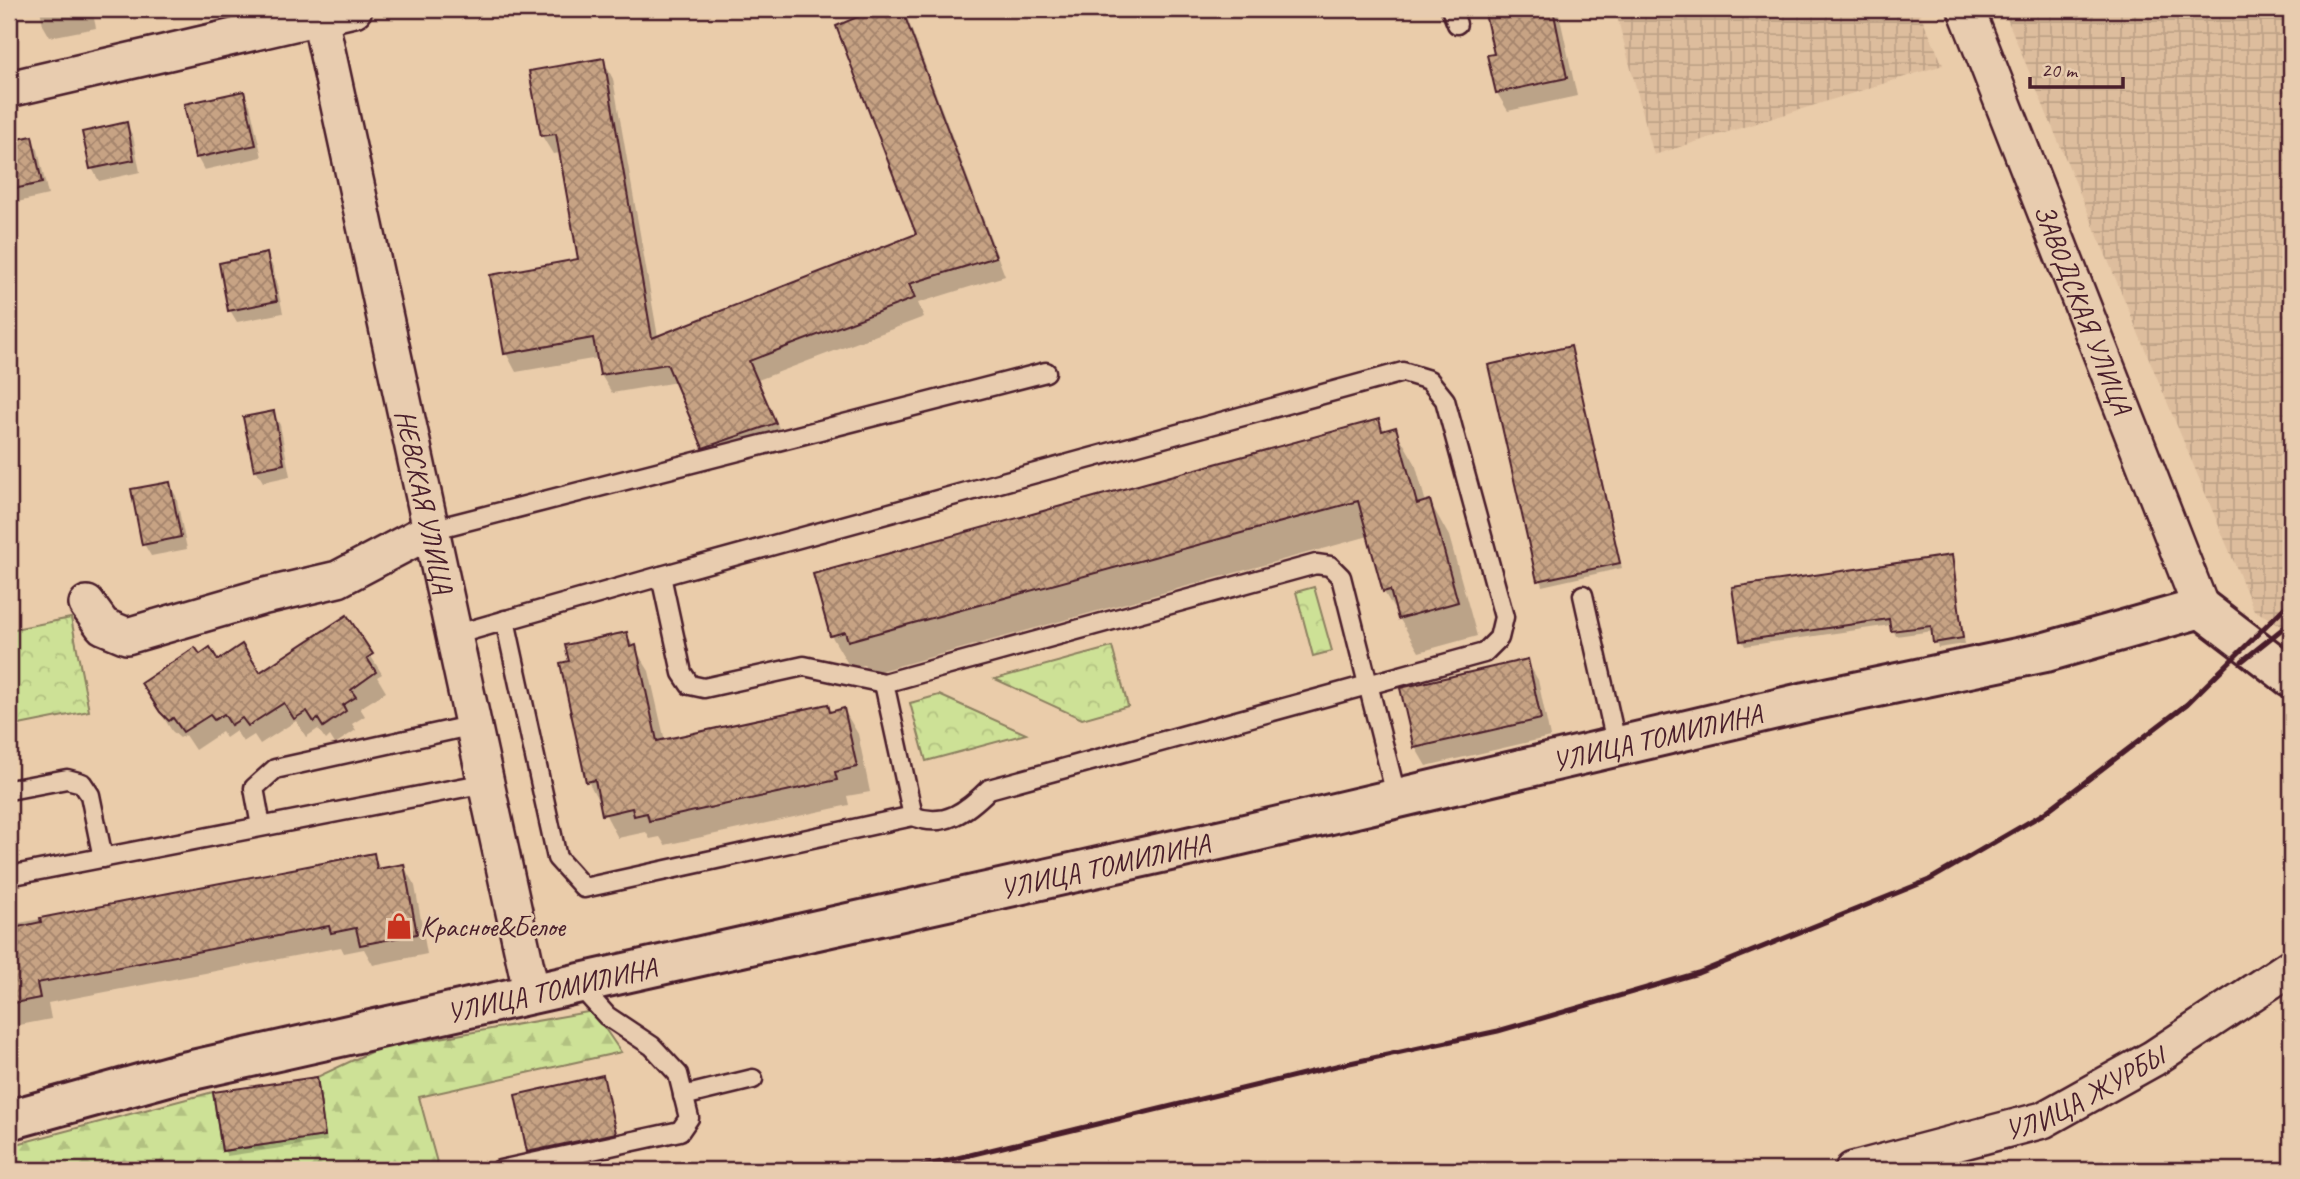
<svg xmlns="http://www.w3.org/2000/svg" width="2300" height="1179" font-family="Caveat,sans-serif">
<defs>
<pattern id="industrial-grid" width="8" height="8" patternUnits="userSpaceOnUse" patternTransform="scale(1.75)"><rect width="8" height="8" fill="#ddbd9d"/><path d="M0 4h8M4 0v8" fill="none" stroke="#bfa287"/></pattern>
<pattern id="forest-firs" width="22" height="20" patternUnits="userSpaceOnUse" patternTransform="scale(1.75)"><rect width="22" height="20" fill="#cde196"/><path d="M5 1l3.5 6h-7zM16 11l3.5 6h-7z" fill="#b2c181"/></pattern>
<pattern id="park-crowns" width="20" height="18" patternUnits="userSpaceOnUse" patternTransform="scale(1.75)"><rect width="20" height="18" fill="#cde196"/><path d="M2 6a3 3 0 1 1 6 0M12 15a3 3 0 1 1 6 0" fill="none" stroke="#b2c181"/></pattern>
<pattern id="building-cross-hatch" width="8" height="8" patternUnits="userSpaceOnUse" patternTransform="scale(1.75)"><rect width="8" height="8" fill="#c7a384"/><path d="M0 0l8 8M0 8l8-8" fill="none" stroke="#a4846c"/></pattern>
</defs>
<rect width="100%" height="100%" fill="#eaccaa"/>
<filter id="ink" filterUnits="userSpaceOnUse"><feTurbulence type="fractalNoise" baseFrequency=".0143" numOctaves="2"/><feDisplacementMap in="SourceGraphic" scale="14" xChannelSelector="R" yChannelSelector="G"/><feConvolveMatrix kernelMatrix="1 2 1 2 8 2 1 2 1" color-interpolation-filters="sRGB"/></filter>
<g filter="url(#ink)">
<!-- industrial -->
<g fill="url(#industrial-grid)">
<polygon points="1615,9 1918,9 1943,65 1654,155"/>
<polygon points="2003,9 2291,9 2291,631 2254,610"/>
</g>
<!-- forest -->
<polygon fill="url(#forest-firs)" stroke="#8c8060" stroke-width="2" points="593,1011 621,1052 419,1097 439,1170 9,1170 9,1146 213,1092 222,1151 325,1136 317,1077 377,1049"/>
<!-- park -->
<g fill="url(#park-crowns)" stroke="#8c8060" stroke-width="2">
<polygon points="1314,587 1332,651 1313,656 1296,592"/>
<polygon points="71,618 89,711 9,727 9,630"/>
<polygon points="1112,647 1128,706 1082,719 995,679"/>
<polygon points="939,695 1026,734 926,761 910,703"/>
</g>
<!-- shadow -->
<g fill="#0003">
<polygon points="40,9 92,9 96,28 50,37 43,25"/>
<polygon points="881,9 901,9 908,20 1005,276 918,303 924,317 758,380 785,442 715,466 677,382 612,393 601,375 598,358 516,372 506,353 580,261 561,153 553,154 542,136 603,60 613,79 658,337 918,235 839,27"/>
<polygon points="1486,9 1558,9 1577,96 1508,111 1497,93 1496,55"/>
<polygon points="243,93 250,105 262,157 204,170 197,157"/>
<polygon points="126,124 133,136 140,172 99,181 92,168"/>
<polygon points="31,138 38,150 48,195 9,204 9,143"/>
<polygon points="266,255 273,267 283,313 237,322 230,310"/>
<polygon points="1570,348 1622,568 1542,586 1490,366"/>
<polygon points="273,412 280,425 290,476 263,482 256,470 245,418"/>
<polygon points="1379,421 1385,432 1395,429 1415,463 1426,503 1430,502 1449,536 1477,636 1419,652 1384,592 1369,536 869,674 864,665 851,669 831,635"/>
<polygon points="169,484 176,496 187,549 151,556 144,544"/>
<polygon points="1951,557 1965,644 1938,648 1933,631 1896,636 1891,625 1745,646 1742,640"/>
<polygon points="347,618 382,674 377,677 386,692 360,708 365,716 352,724 356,730 335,744 330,736 326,740 318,729 306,737 296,721 260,744 254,735 243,742 236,731 226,738 222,732 195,750 185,735 180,738 172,731 154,702 199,656 260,675"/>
<polygon points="626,634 649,671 665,741 827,706 832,713 844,710 858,734 870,792 847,796 849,805 665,845 660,837 650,839 646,832 618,838 588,781 571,662"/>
<polygon points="1527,661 1538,680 1550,737 1426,766 1415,747"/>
<polygon points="373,855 381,870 403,865 415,886 427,954 373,965 364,949 344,953 341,947 48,1003 51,1019 9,1027 9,925"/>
<polygon points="602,1077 618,1139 532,1157 517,1096"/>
<polygon points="316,1079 327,1141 227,1156 224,1150"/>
</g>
<!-- building -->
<g fill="url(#building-cross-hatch)" stroke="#4a1f2b" stroke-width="2">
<polygon points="876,9 902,9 996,257 909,284 915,298 749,361 776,423 703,448 667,364 600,375 593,338 504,354 490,275 578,259 556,134 541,136 529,71 604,58 652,338 916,234 836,26"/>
<polygon points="1484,9 1553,9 1567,78 1496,93 1487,55 1494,54"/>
<polygon points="244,91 256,145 195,158 184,104"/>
<polygon points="127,122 134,160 90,169 82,132"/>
<polygon points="32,136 42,183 9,190 9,141"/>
<polygon points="267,253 277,301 228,311 219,263"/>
<polygon points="1571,346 1620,563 1537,581 1488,365"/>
<polygon points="274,411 284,464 254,470 243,417"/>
<polygon points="1379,419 1382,431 1396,427 1417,504 1430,500 1458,602 1398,619 1390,590 1383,592 1358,501 848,641 845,632 830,636 813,574"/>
<polygon points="170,482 181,537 142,545 131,489"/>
<polygon points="1952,555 1963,638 1933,643 1931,626 1891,631 1889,619 1740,641 1732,587"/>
<polygon points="347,615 373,654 367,658 376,672 351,690 356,697 343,705 346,711 323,727 318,719 314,722 307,711 294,719 284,703 248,726 242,718 231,725 224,714 214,720 210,715 183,732 173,718 169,721 160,712 141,683 195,647 200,654 210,647 218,660 242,644 260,672"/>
<polygon points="627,632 630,647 636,645 657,741 828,704 830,712 844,708 857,767 835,772 837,780 649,821 647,813 634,816 632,808 602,815 595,780 586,782 560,663 569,661 565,645"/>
<polygon points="1528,659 1541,719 1414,748 1400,688"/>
<polygon points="374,853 377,869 404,864 417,934 360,945 356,928 331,933 329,926 37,983 40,998 9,1004 9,929 41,922 40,918"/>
<polygon points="603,1075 616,1133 527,1152 515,1095"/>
<polygon points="317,1077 325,1136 222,1151 213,1092"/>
</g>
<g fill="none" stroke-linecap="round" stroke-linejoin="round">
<defs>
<g id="lane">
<polyline points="1451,9 1457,24"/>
<polyline points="431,530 1046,372"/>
<polyline points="1583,595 1617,747"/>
<path d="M505 620 557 858 584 888 913 816C944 829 967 811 989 789L1484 653 1499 638 1504 617 1445 400 1429 380 1403 372 661 576"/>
<polyline points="454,635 661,576 682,673 690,685 704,688 804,666 884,683 1316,564 1330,566 1341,577 1397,799"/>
<polyline points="884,683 913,816"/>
<polyline points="9,790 67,779 82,783 90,795 103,858"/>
<polyline points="261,826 254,788 275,769 474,725"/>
<polyline points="9,876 486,783"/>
<polyline points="683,1096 753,1079"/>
<polyline points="500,1170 680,1131 689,1118 678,1074 652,1046 607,1016 579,985"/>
</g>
<g id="street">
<path id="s1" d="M318 9 532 995"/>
<path id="s2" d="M1966 9 2201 608"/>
<polyline points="9,89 354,9"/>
<polyline points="87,604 103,626 127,636 261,597 338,579 431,530"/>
<path id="s3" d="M1853 1170 2043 1120 2154 1058 2291 967"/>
</g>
<g id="secondary">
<path id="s4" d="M9 1120 179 1073 1241 835 1806 702 2046 652 2201 608 2291 677"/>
</g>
</defs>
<!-- lane casing -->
<use href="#lane" stroke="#4a1f2b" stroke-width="23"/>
<!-- street casing -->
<use href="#street" stroke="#4a1f2b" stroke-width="40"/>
<!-- secondary casing -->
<use href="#secondary" stroke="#4a1f2b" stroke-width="44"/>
<!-- lane -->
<use href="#lane" stroke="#e8ccaf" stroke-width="18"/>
<!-- street -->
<use href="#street" stroke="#e8ccaf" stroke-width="35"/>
<!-- secondary -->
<use href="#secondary" stroke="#e8ccaf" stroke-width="38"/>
<!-- rail -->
<g stroke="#4a1f2b" stroke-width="5">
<polyline points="2242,661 2291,622"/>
<polyline points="908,1170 1336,1066 1498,1031 1698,973 1929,880 2043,814 2187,704 2291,601"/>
</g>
</g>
</g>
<!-- icons -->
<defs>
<symbol id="shop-bare" viewBox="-9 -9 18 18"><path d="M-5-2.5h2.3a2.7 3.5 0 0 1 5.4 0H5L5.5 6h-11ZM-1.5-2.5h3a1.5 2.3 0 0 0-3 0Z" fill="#c8321e" stroke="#e8ccaf" stroke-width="2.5" paint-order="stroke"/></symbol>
</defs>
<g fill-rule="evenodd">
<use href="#shop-bare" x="380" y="907" width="38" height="38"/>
</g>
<g text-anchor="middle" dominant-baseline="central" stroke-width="6" stroke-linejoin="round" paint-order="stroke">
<!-- street labels -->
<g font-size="28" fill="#4a1f2b" stroke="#e8ccaf">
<text stroke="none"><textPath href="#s2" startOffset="322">ЗАВОДСКАЯ УЛИЦА</textPath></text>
<text stroke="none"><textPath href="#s1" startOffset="504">НЕВСКАЯ УЛИЦА</textPath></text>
<text stroke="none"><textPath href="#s4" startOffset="1692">УЛИЦА ТОМИЛИНА</textPath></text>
<text stroke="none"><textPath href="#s4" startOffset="1125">УЛИЦА ТОМИЛИНА</textPath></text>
<text stroke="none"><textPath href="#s4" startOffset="558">УЛИЦА ТОМИЛИНА</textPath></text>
<text stroke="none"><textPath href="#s3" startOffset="245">УЛИЦА ЖУРБЫ</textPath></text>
</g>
<!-- poi labels -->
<g font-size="28" fill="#4a1f2b" stroke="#e8ccaf" text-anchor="start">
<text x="420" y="926">Красное&amp;Белое</text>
</g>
</g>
<!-- margin -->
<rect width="2300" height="1179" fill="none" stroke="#e8ccaf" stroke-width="35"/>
<rect x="18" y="18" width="2265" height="1144" fill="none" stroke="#4a1f2b" stroke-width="2.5" filter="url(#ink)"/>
<!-- scale -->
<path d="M2030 77v10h93v-10" fill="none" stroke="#4a1f2b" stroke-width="3.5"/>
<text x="2041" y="77" font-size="21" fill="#4a1f2b" stroke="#e8ccaf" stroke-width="5" paint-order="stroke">20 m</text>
</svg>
